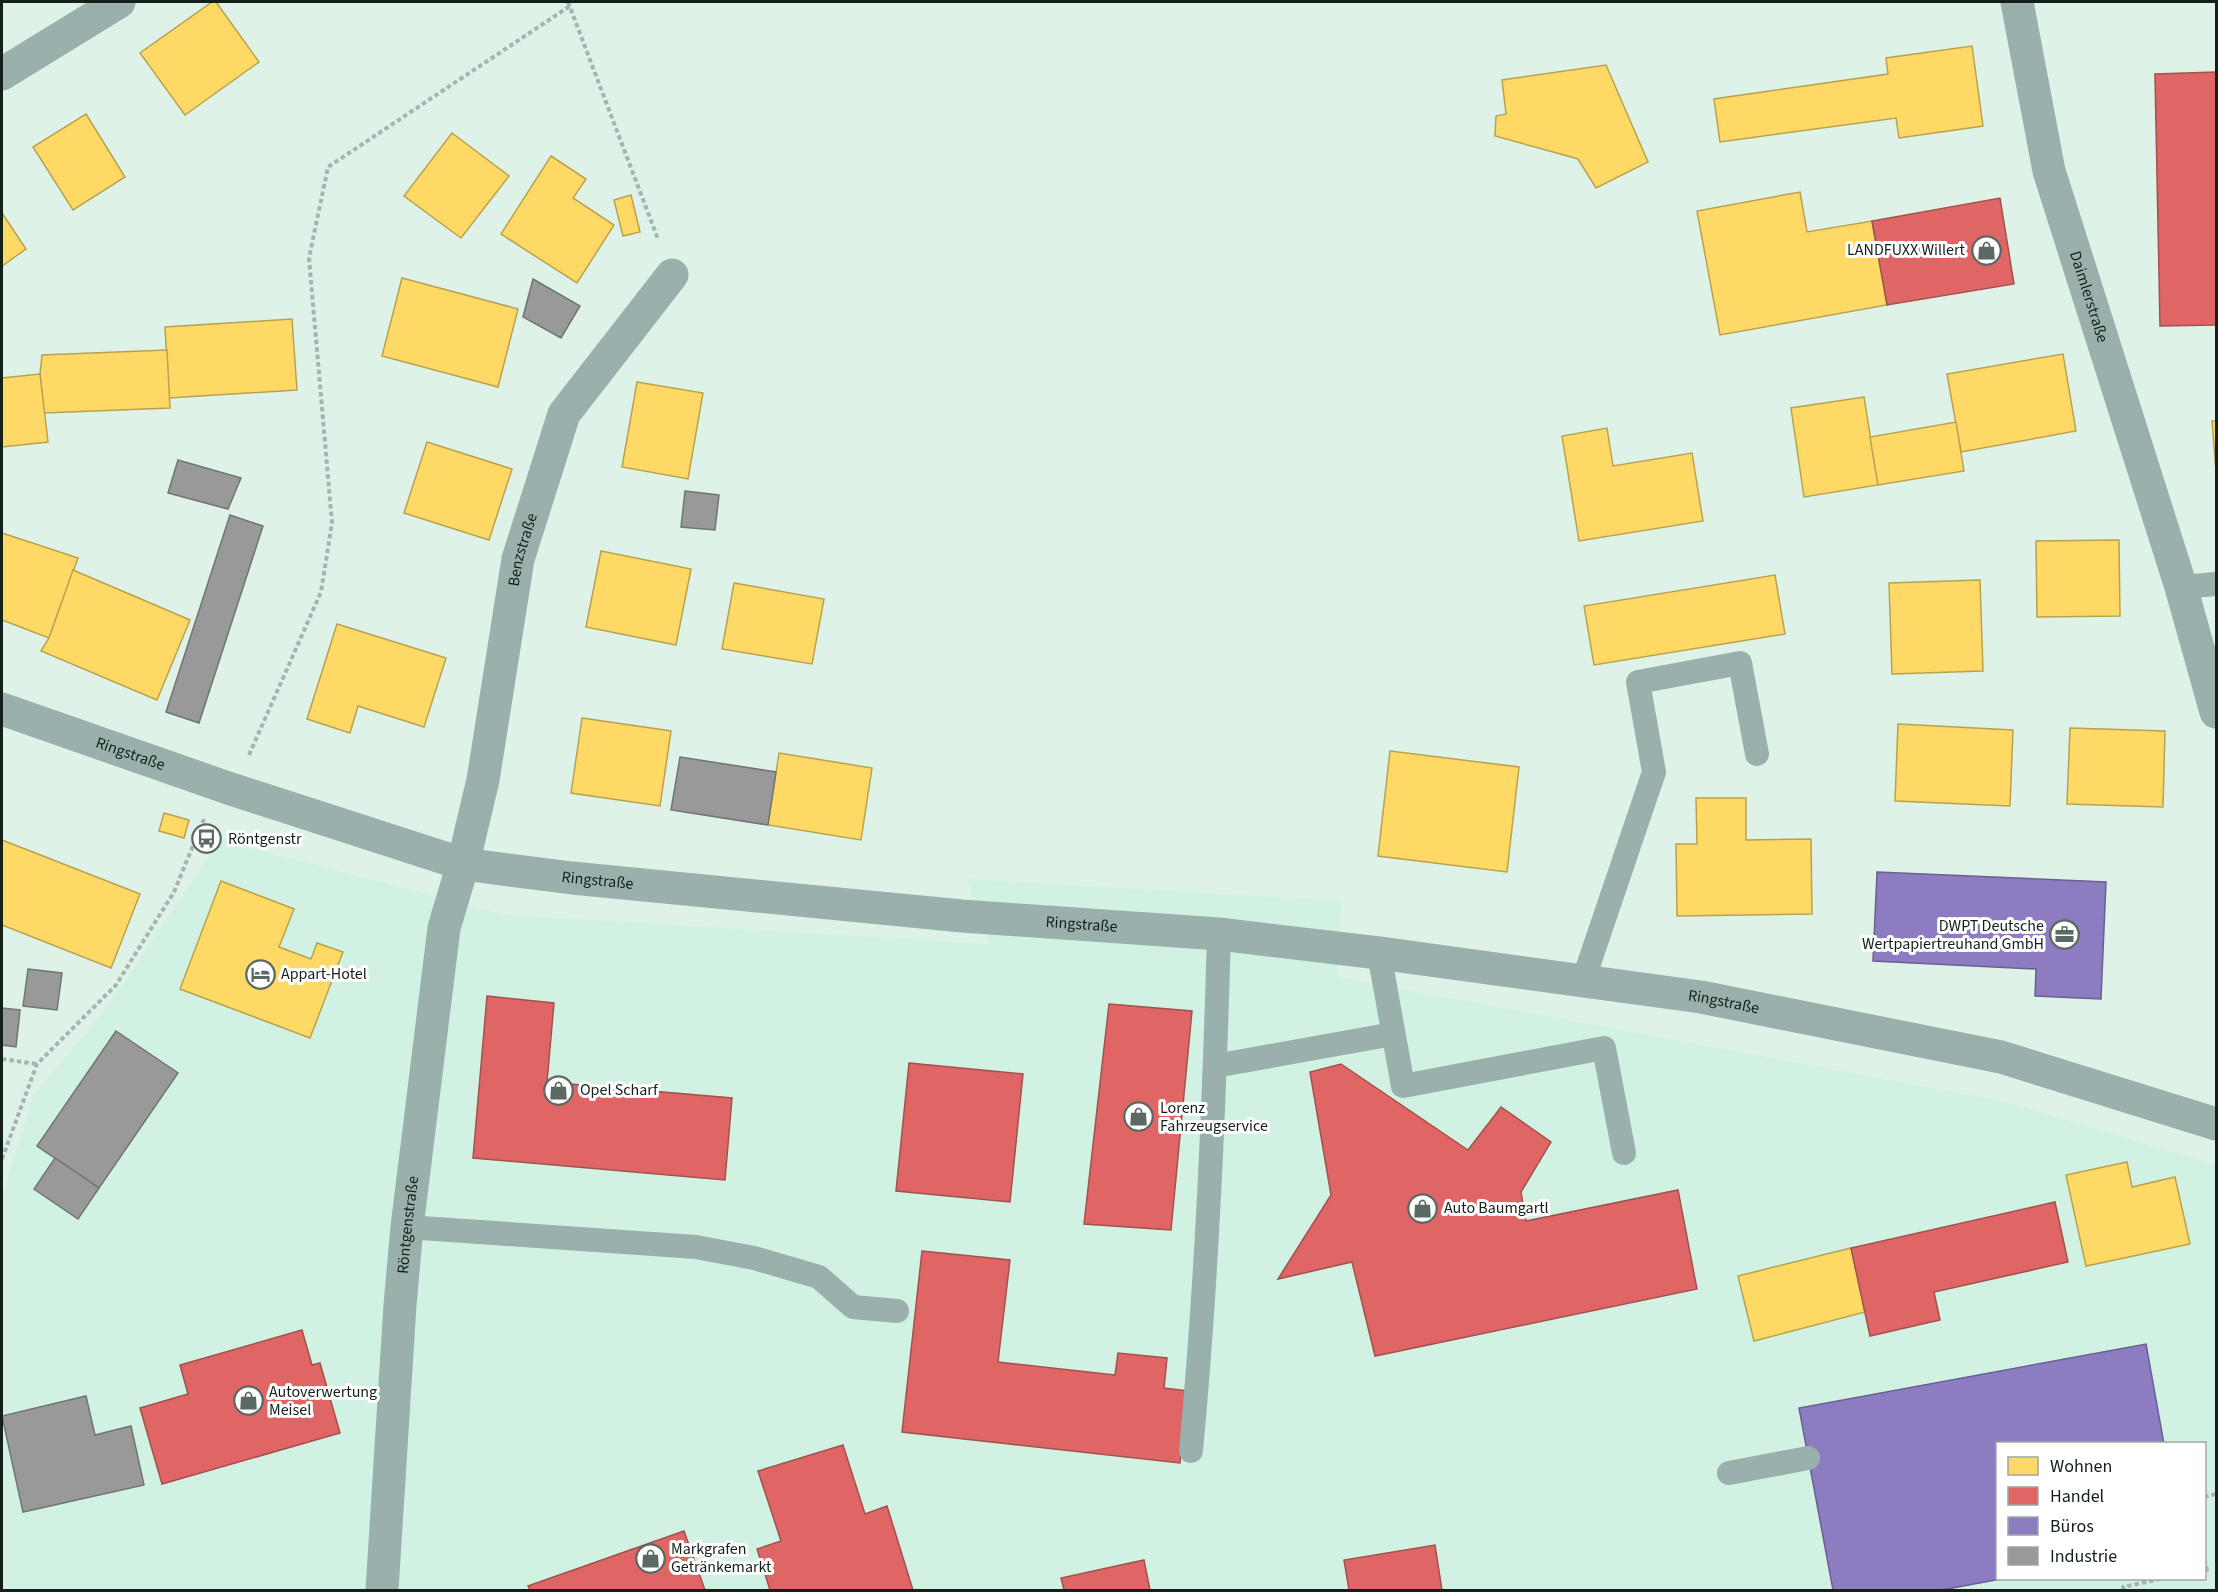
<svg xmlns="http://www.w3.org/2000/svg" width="2218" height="1592" font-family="'Source Sans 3',sans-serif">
<rect width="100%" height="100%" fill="#def2e8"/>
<!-- built -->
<path fill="#d1f2e2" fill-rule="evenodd" d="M220 840 506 915 989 944 967 879 1341 901 1338 977 2006 1102 2216 1165V1590H2V1198L33 1096 104 1011ZM1998 1444H2204V1578H1998Z"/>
<!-- homes -->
<g fill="#ffd966" stroke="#b8a24f" stroke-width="1.5">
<polygon points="212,2 216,2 259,62 185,115 140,53"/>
<polygon points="1972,46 1983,126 1899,138 1896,118 1720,142 1714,99 1888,74 1886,58"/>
<polygon points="1606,65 1648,162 1596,188 1578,159 1495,136 1496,116 1506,114 1502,80"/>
<polygon points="86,114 125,177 73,210 33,147"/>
<polygon points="452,133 509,176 461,238 404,196"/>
<polygon points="551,156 586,179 573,198 614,225 577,283 501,234"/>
<polygon points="1800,192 1807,232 1872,221 1887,305 1720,335 1697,211"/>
<polygon points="631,195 640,232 623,236 614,200"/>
<polygon points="2,213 26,249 2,266"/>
<polygon points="402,278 518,309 498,387 382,356"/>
<polygon points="292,319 297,390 169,398 165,327"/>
<polygon points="167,350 170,408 44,413 40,374 42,355"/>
<polygon points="2063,354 2076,431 1961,452 1947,374"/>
<polygon points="40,374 48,442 2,447 2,378"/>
<polygon points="637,382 703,393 688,479 622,467"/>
<polygon points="1864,397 1878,485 1804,497 1791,408"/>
<polygon points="2212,421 2216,421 2216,471"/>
<polygon points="1956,422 1964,471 1878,485 1870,437"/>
<polygon points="1607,428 1613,466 1692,453 1703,521 1579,541 1562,436"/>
<polygon points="427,442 512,469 489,540 404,513"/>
<polygon points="2,533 78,558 49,638 2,620"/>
<polygon points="2119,540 2120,616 2037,617 2036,541"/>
<polygon points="601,551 691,569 676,645 586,627"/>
<polygon points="73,570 190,620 157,700 41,651 49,638"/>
<polygon points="1775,575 1785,634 1594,665 1584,606"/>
<polygon points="1980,580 1983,671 1892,674 1889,583"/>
<polygon points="734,583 824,599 812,664 722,649"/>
<polygon points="337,624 446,658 424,727 358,706 350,733 307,719"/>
<polygon points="582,718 671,731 660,806 571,793"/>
<polygon points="1898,724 2013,730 2010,806 1895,801"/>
<polygon points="2070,728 2165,731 2163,807 2067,804"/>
<polygon points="1390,751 1519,767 1507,872 1378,856"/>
<polygon points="779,753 872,768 861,840 768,825"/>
<polygon points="1696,798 1746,798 1746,840 1811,839 1812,914 1677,916 1676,844 1697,844"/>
<polygon points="164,813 189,820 184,838 159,831"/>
<polygon points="2,840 140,894 111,968 2,925"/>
<polygon points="221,881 294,909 279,947 311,959 317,943 343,952 310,1038 180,989"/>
<polygon points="2127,1162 2132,1187 2175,1177 2190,1244 2086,1266 2066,1175"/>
<polygon points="1851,1248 1865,1312 1754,1341 1738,1276"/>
</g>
<!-- shops -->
<g fill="#e06666" stroke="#a2514f" stroke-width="1.5">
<polygon points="2216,72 2216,325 2160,326 2155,74"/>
<polygon points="2000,198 2014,284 1887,305 1872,221"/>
<polygon points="487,996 554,1003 547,1082 732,1098 725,1180 473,1158"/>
<polygon points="1109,1004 1192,1011 1171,1230 1084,1224"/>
<polygon points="909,1063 1023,1074 1010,1202 896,1191"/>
<polygon points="1341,1064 1468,1150 1501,1107 1551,1142 1521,1192 1526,1221 1678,1190 1697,1289 1375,1356 1352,1262 1278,1279 1331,1195 1310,1072"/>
<polygon points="2055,1202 2068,1262 1934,1292 1940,1320 1870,1336 1851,1248"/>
<polygon points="922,1251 1010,1260 998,1362 1115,1375 1118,1353 1167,1358 1164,1388 1188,1391 1180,1463 902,1432"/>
<polygon points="302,1330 312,1365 320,1363 340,1433 162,1484 140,1408 188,1394 180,1365"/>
<polygon points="843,1445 865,1514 887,1506 913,1590 770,1590 757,1549 781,1541 758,1471"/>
<polygon points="684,1531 705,1590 530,1590 528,1586"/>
<polygon points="1435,1545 1442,1590 1349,1590 1344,1560"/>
<polygon points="1144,1560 1150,1590 1064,1590 1061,1578"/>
</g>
<!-- offices -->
<g fill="#8e7cc3" stroke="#696090" stroke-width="1.5">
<polygon points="1877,872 2106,882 2101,999 2035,996 2036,969 1873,961"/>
<polygon points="2146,1344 2164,1444 1998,1444 1998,1578 2006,1578 1942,1590 1833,1590 1799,1408"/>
</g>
<!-- industry -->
<g fill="#999" stroke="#717573" stroke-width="1.5">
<polygon points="533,279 580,306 561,338 523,317"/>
<polygon points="178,460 241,478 228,509 168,493"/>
<polygon points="685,491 719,495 715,530 681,527"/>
<polygon points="230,515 263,526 199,723 166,712"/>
<polygon points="680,757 776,772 768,825 671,810"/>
<polygon points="28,969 62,973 57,1010 23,1006"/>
<polygon points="2,1008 20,1010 16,1047 2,1045"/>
<polygon points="116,1031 178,1073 99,1188 37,1146"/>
<polygon points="55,1158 99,1188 78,1219 34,1189"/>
<polygon points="86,1396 95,1435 131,1426 144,1485 23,1512 2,1416"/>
</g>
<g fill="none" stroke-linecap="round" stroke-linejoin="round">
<!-- path -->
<g stroke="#a5b6b1" stroke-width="4" stroke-dasharray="4.5 3" stroke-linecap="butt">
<polyline points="568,2 658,239"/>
<polyline points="249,755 321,592 332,523 309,258 328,167 570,6"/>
<polyline points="2,1059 37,1064"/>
<polyline points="2,1159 37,1064 116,985 174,892 204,819"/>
<polyline points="2204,1497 2216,1494"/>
<polyline points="2204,1559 2207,1570 2204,1571"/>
<polyline points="2124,1590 2123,1587 2165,1578"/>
</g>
<!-- service -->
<g stroke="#9ab0ac" stroke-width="24">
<polyline points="2181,587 2216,584"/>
<polyline points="1379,953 1403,1086 1604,1048 1624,1153"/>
<polyline points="1583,981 1654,772 1638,682 1740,663 1757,754"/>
<polyline points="1215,1066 1393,1034"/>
<polyline points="407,1227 696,1247 754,1258 819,1277 853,1307 897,1311"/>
<path d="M1191 1451C1207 1280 1214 1107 1219 934"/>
<polyline points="1729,1473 1808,1458"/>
</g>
<!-- minor -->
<g stroke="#9ab0ac" stroke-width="33">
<path id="s1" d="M2017 2 2049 171 2181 587 2216 712"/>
<polyline points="2,74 119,2"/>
<path id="s2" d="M382 1590 400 1305 407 1227 444 928 463 864 483 780 518 559 564 414 672 275"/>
</g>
<!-- tertiary -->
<path stroke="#9ab0ac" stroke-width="33" id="s3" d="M2 709 228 788 463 864 572 878 962 916 1219 934 1379 953 1701 997 2001 1057 2216 1124"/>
</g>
<!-- icons -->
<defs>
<symbol id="shop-ring" viewBox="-11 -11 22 22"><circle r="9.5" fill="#fff" stroke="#5a6a62" stroke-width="1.5"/><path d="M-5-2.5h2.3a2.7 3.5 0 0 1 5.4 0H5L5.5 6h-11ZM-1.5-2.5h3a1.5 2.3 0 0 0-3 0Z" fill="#5a6a62"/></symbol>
<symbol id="bus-ring" viewBox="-11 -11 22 22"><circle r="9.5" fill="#fff" stroke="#5a6a62" stroke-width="1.5"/><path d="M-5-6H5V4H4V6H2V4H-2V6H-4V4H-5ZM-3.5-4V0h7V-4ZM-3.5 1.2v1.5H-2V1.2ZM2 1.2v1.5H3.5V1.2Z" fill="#5a6a62"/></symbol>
<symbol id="office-ring" viewBox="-11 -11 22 22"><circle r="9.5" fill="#fff" stroke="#5a6a62" stroke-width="1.5"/><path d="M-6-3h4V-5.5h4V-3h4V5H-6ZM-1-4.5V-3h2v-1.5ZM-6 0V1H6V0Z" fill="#5a6a62"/></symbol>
<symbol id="hotel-ring" viewBox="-11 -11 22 22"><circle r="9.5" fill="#fff" stroke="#5a6a62" stroke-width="1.5"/><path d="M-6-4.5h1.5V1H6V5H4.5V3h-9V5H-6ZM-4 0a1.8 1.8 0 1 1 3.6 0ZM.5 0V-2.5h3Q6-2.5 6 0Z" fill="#5a6a62"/></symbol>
</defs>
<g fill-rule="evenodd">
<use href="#shop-ring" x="1970" y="234" width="33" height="33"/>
<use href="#bus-ring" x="190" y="822" width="33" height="33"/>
<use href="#office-ring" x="2048" y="918" width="33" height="33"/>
<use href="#hotel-ring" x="244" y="958" width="33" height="33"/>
<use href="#shop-ring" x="542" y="1074" width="33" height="33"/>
<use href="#shop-ring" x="1122" y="1100" width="33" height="33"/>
<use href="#shop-ring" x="1406" y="1192" width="33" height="33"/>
<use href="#shop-ring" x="232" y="1384" width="33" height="33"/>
<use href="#shop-ring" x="634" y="1542" width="33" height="33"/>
</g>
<g text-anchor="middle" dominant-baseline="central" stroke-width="6" stroke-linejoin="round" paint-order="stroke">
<!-- poi labels -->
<g font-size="16" fill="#13201a" stroke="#fff" text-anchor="start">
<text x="1965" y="250" text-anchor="end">LANDFUXX Willert</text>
<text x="228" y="839">Röntgenstr</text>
<text x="2044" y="926" text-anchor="end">DWPT Deutsche<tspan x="2044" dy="18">Wertpapiertreuhand GmbH</tspan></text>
<text x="281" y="974">Appart-Hotel</text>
<text x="580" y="1090">Opel Scharf</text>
<text x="1160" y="1108">Lorenz<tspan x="1160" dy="18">Fahrzeugservice</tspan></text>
<text x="1444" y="1208">Auto Baumgartl</text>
<text x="269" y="1392">Autoverwertung<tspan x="269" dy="18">Meisel</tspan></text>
<text x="671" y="1549">Markgrafen<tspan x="671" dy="18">Getränkemarkt</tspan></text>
</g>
<!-- street labels -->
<g font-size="16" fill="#13201a" stroke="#fff">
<text stroke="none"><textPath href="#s1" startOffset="304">Daimlerstraße</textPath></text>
<text stroke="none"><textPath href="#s2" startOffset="1052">Benzstraße</textPath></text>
<text stroke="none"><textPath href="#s3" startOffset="136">Ringstraße</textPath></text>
<text stroke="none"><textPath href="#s3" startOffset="622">Ringstraße</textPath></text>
<text stroke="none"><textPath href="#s3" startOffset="1108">Ringstraße</textPath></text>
<text stroke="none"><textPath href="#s3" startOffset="1755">Ringstraße</textPath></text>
<text stroke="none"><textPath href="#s2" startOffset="366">Röntgenstraße</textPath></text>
</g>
</g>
<!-- border -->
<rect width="2218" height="1592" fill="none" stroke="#13201a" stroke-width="6"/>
<!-- legend -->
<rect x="1996" y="1442" width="210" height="138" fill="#ffffff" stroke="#a1a6a3" stroke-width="1.5"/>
<rect x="2008" y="1457" width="30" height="18" fill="#ffd966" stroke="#a1a6a3" stroke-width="1.5"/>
<text x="2050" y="1472" font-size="18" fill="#13201a">Wohnen</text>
<rect x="2008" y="1487" width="30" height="18" fill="#e06666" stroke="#a1a6a3" stroke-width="1.5"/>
<text x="2050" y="1502" font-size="18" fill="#13201a">Handel</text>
<rect x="2008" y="1517" width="30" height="18" fill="#8e7cc3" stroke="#a1a6a3" stroke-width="1.5"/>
<text x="2050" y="1532" font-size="18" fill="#13201a">Büros</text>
<rect x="2008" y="1547" width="30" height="18" fill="#999999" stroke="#a1a6a3" stroke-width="1.5"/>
<text x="2050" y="1562" font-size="18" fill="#13201a">Industrie</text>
</svg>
